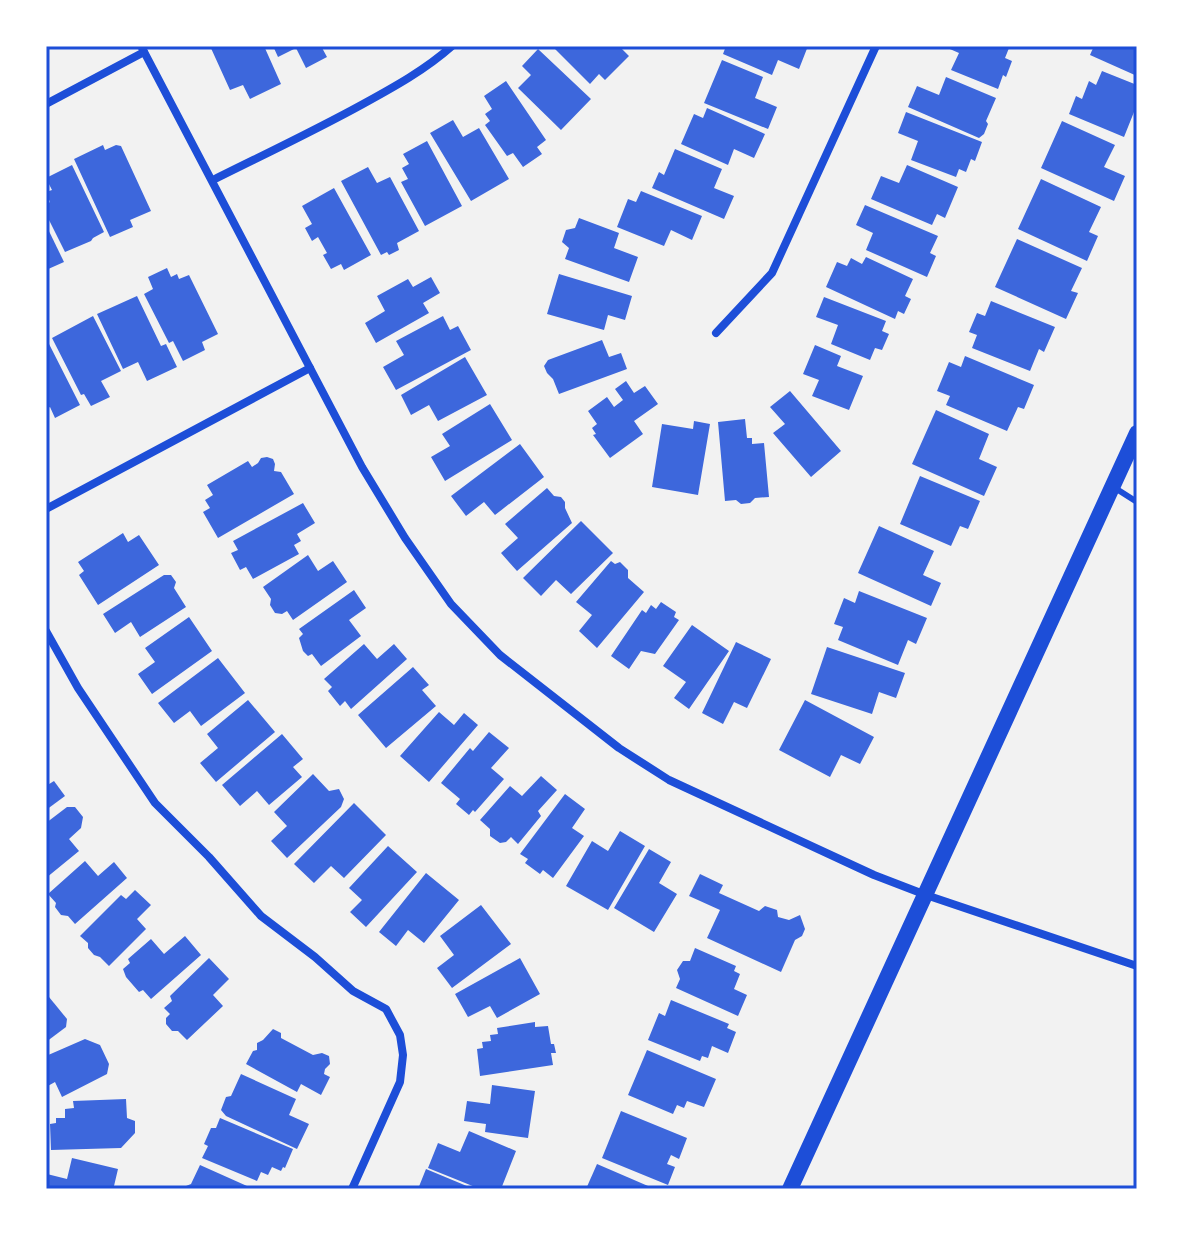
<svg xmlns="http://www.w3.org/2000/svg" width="1183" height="1235" font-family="'Fira Sans Condensed',sans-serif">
<rect width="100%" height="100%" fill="#f2f2f2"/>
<!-- building -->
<g fill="#3d67dc">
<polygon points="210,46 264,46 281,84 250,99 243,85 230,90"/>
<polygon points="273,46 321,46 327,57 306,68 296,48 278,57"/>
<polygon points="552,46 619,46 629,56 605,80 599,74 590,84"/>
<polygon points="726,46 808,46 799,69 778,60 772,75 723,54"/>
<polygon points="943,46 1004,46 1009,48 1005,58 1012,61 1006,77 1003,75 998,89 951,70 959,53"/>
<polygon points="1094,46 1137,46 1137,76 1090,55"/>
<polygon points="538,49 591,99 561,130 518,88 531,75 522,66"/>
<polygon points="722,60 763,77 755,98 777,107 768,129 704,103"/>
<polygon points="1102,71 1137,85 1137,113 1134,112 1124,137 1069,114 1076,96 1082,99 1089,81 1096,85"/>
<polygon points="946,77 996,98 986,121 988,124 984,134 979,138 908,107 917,86 939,95"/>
<polygon points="506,81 546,140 537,147 542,154 523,167 513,153 507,156 485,125 490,121 485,114 492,109 484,96"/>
<polygon points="707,108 765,134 754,158 734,149 728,165 681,144 694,114 703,118"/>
<polygon points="906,112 982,142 975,161 971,159 966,172 959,169 956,177 911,160 918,141 898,133"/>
<polygon points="453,120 463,137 479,128 509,179 471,201 430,133"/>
<polygon points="1062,121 1115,145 1104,167 1125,176 1114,201 1041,168"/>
<polygon points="427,141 462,206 425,226 401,182 408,179 402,168 409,164 403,154"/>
<polygon points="103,145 105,150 116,145 121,146 151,211 130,220 133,227 110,237 74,159"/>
<polygon points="675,149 722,169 714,188 734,196 724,219 652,188 659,172 664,175"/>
<polygon points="72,165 104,232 93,238 91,241 65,252 46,214 46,205 50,202 46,192 52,190 46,178"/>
<polygon points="907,165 958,187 945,218 937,214 932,225 871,199 881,176 899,183"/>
<polygon points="368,167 377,183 390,177 419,231 397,243 399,250 389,255 387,252 381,255 341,181"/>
<polygon points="1041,179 1101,207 1089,232 1098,236 1087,261 1018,229"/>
<polygon points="334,188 371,255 344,270 341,264 331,269 323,255 327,253 318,237 312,241 305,228 312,224 302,206"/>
<polygon points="641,191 702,216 692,240 671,230 664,246 617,227 628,199 636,202"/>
<polygon points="865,205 938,236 930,253 936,256 927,277 866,250 873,233 856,225"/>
<polygon points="579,218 619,233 614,248 638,257 629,282 565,259 569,248 562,242 566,230 575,228"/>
<polygon points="46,225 64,262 46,270"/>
<polygon points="1017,239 1082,268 1071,291 1078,293 1066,319 995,287"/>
<polygon points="866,257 913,279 905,296 911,299 904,314 898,311 895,319 826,287 837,262 847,266 851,258 862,264"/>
<polygon points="167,268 171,277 177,274 179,279 189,275 218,334 202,342 205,350 183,361 173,341 169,343 144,294 153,289 148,277"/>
<polygon points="559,274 632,296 625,320 608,315 604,330 547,314"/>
<polygon points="431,277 440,293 423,303 429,313 376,343 365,323 385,311 377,296 408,279 413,287"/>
<polygon points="137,296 161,346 166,344 177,367 147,381 138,362 123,369 97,314"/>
<polygon points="824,297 886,321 882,331 889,334 882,350 875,348 870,360 831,344 838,325 816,317"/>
<polygon points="991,301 1055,327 1044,352 1039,349 1030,371 972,348 977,335 969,332 977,313 985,316"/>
<polygon points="93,316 121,371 101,381 110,397 91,406 84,394 81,395 52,338"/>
<polygon points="443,316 450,330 458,326 471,350 396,390 383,367 404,355 396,341"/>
<polygon points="46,338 80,405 55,418 50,407 46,409"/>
<polygon points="602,340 609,357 621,353 627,369 559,394 553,379 547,373 544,366 548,360"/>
<polygon points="815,345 841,356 837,366 863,376 849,410 812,396 819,380 803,374"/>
<polygon points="965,356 1034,385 1024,409 1018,407 1007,431 946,405 950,396 937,391 949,362 961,367"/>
<polygon points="465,357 487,395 438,421 429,405 411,415 401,395"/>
<polygon points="626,381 634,393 645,386 658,404 634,421 643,434 610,458 593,435 596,434 592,428 597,424 588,411 607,397 614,407 623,400 615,389"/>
<polygon points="790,391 841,451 811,477 773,433 785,424 770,407"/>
<polygon points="490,404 512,440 445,481 431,457 450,446 442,434"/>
<polygon points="936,410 989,434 979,459 997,467 984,496 912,464"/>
<polygon points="745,419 747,438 752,438 752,444 764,443 769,497 755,498 750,503 741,504 736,500 725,501 718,422"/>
<polygon points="694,421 710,424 698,495 652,487 662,424 693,429"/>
<polygon points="520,444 544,477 495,515 484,502 466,516 451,496"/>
<polygon points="267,457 273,459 275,464 274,471 281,472 294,494 218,538 203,512 210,508 205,500 213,495 207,485 248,461 252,467 258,463 261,458"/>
<polygon points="920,476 980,501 968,529 960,526 951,546 900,524"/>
<polygon points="547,488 554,496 561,497 565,502 565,508 572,523 517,571 501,553 518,538 505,524"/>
<polygon points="303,503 315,523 297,534 301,541 294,545 299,554 253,579 246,567 240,570 231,553 238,550 233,541"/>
<polygon points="581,521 613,553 571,594 556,580 541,596 523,578"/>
<polygon points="879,526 934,551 923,575 941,583 931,606 858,573"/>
<polygon points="123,533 128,542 139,535 159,565 98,605 79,575 84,571 78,562"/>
<polygon points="308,555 318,571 333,561 347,582 293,620 287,611 282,614 275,613 270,605 271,599 263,587"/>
<polygon points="611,561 615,564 620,562 628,570 628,578 644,592 597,648 579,631 592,615 576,602"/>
<polygon points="164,575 171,575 176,582 174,588 186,607 140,637 131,622 115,633 103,614"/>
<polygon points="354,590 366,608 349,620 361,636 321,666 312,654 308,656 303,651 299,638 303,634 299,629"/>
<polygon points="859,591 927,618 916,644 908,640 898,665 838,640 843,627 834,624 844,598 855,603"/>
<polygon points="661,602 676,612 674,617 679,620 655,654 641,651 629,669 611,656 642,610 646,613 651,605 656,609"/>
<polygon points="189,617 212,651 152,694 138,674 155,662 145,648"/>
<polygon points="692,625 729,651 689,709 674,698 686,682 663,666"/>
<polygon points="736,642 771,659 747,708 734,702 723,724 702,713"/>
<polygon points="364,644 377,659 394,644 407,659 351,709 345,701 340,706 328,691 332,687 324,679"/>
<polygon points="827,647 905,673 896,698 879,692 872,714 811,694"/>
<polygon points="218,658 245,693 201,726 190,711 174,723 158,703"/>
<polygon points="413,667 429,685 422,690 436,706 386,748 358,715"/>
<polygon points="248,700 275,732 216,782 200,763 218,748 207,734"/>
<polygon points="805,700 874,737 860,764 841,755 830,777 779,750"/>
<polygon points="439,712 454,725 464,713 478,725 429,782 400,756"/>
<polygon points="489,732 509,748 491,768 504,779 475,812 473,810 469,815 456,804 460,799 441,783 470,748 473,751"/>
<polygon points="282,734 303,759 293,767 302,777 269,805 257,791 240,806 222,785"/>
<polygon points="313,774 329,791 339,789 344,799 341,807 287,858 271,841 287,826 274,812"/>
<polygon points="541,776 557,790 538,811 541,816 518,844 511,837 506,842 500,843 490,836 490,829 480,820 510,786 522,796"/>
<polygon points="54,781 65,796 46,810 46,786"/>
<polygon points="565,794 585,809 572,828 584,836 553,878 543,870 540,874 525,863 528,859 520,854"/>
<polygon points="354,803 386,835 344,878 331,866 314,883 294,864"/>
<polygon points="67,807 75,807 83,817 81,828 69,839 79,851 46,878 46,823"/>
<polygon points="620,831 645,846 608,910 566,886 592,841 608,851"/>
<polygon points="388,846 417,872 366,927 350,912 362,900 349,888"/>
<polygon points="649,849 671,862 659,883 677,894 654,932 614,908"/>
<polygon points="85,861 98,876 114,862 127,878 75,924 68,916 61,915 55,907 56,903 48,894"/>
<polygon points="426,873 459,900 424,943 408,930 396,946 379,932"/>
<polygon points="700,874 723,885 719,893 759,911 765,906 777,910 778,917 789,920 800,915 805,929 802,936 795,940 781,972 707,938 720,910 689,896"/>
<polygon points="135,890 151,905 137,919 146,929 109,966 100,957 94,955 88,948 88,943 80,936 121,895 126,899"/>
<polygon points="481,905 511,944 452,988 437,968 454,955 440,936"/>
<polygon points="185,936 201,955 151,999 143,990 139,992 126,977 123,969 130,963 128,959 151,939 164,954"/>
<polygon points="695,948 736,966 734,971 740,974 734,989 747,995 738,1016 676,988 680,979 677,970 683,961 690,961"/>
<polygon points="209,958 229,979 213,995 223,1006 187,1040 178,1031 172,1031 166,1024 166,1018 170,1014 164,1008 172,1001 170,996"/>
<polygon points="520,958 540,994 497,1018 490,1006 468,1017 455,994"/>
<polygon points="46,995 49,997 67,1019 66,1027 46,1042"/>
<polygon points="671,1000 729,1024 727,1028 736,1032 728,1053 712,1046 708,1058 702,1056 700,1061 648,1040 659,1013 665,1016"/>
<polygon points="535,1022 535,1027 548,1026 551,1044 554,1044 556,1053 551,1053 553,1065 480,1076 477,1049 483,1048 482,1042 491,1041 490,1035 498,1034 497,1028"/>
<polygon points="273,1029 281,1033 281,1038 313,1055 322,1053 329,1056 330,1064 325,1069 324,1074 330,1077 321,1095 301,1084 297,1092 246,1064 253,1051 257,1050 257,1043 263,1040"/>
<polygon points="85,1039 100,1045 109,1064 107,1074 62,1097 55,1082 46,1087 46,1056"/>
<polygon points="647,1050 716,1079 704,1107 687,1101 684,1108 677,1105 673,1114 628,1095"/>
<polygon points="241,1074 296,1099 289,1115 309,1124 297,1149 226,1116 221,1110 226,1097 231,1096"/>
<polygon points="492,1085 535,1091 528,1138 485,1132 486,1124 464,1121 467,1101 490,1104"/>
<polygon points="126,1099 127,1118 135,1121 135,1133 121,1148 51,1150 50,1124 56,1123 56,1118 65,1118 65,1109 74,1108 73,1101"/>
<polygon points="621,1111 687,1138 679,1159 671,1155 667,1164 675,1167 668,1185 602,1158"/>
<polygon points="220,1118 293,1149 285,1168 283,1167 281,1171 272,1167 268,1175 261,1172 257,1181 202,1158 208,1146 204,1144 211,1128 216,1128"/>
<polygon points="469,1131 516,1151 501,1189 480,1189 428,1168 438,1143 460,1152"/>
<polygon points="72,1158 118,1169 114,1186 115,1189 46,1189 47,1174 67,1179"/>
<polygon points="597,1164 655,1189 586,1189"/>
<polygon points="200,1165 247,1186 245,1189 185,1189 186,1186 191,1184"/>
<polygon points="426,1169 474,1189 418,1189"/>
</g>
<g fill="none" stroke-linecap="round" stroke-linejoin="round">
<!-- service -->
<polyline stroke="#1d4ed8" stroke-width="6" points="1115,488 1137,502"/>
<!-- minor -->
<g stroke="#1d4ed8" stroke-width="8">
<polyline points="141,46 362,467 405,538 451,604 500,655 619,748 669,780 874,875 926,895 1137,966"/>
<polyline points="46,104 144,52"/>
<path d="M213 180C263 155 314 131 363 104 394 87 425 70 452 46"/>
<polyline points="716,333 772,273 876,46"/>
<polyline points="46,509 310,368"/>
<polyline points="46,631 78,688 155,803 209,857 261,916 315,957 353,991 386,1009 400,1035 403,1055 400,1082 352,1189"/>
</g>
<!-- secondary -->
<polyline stroke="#1d4ed8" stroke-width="16" points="790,1189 1137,433"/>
</g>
<!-- border -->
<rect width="1183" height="1235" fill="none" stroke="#ffffff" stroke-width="96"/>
<rect x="48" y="48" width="1087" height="1139" fill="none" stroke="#1d4ed8" stroke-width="3"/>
</svg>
